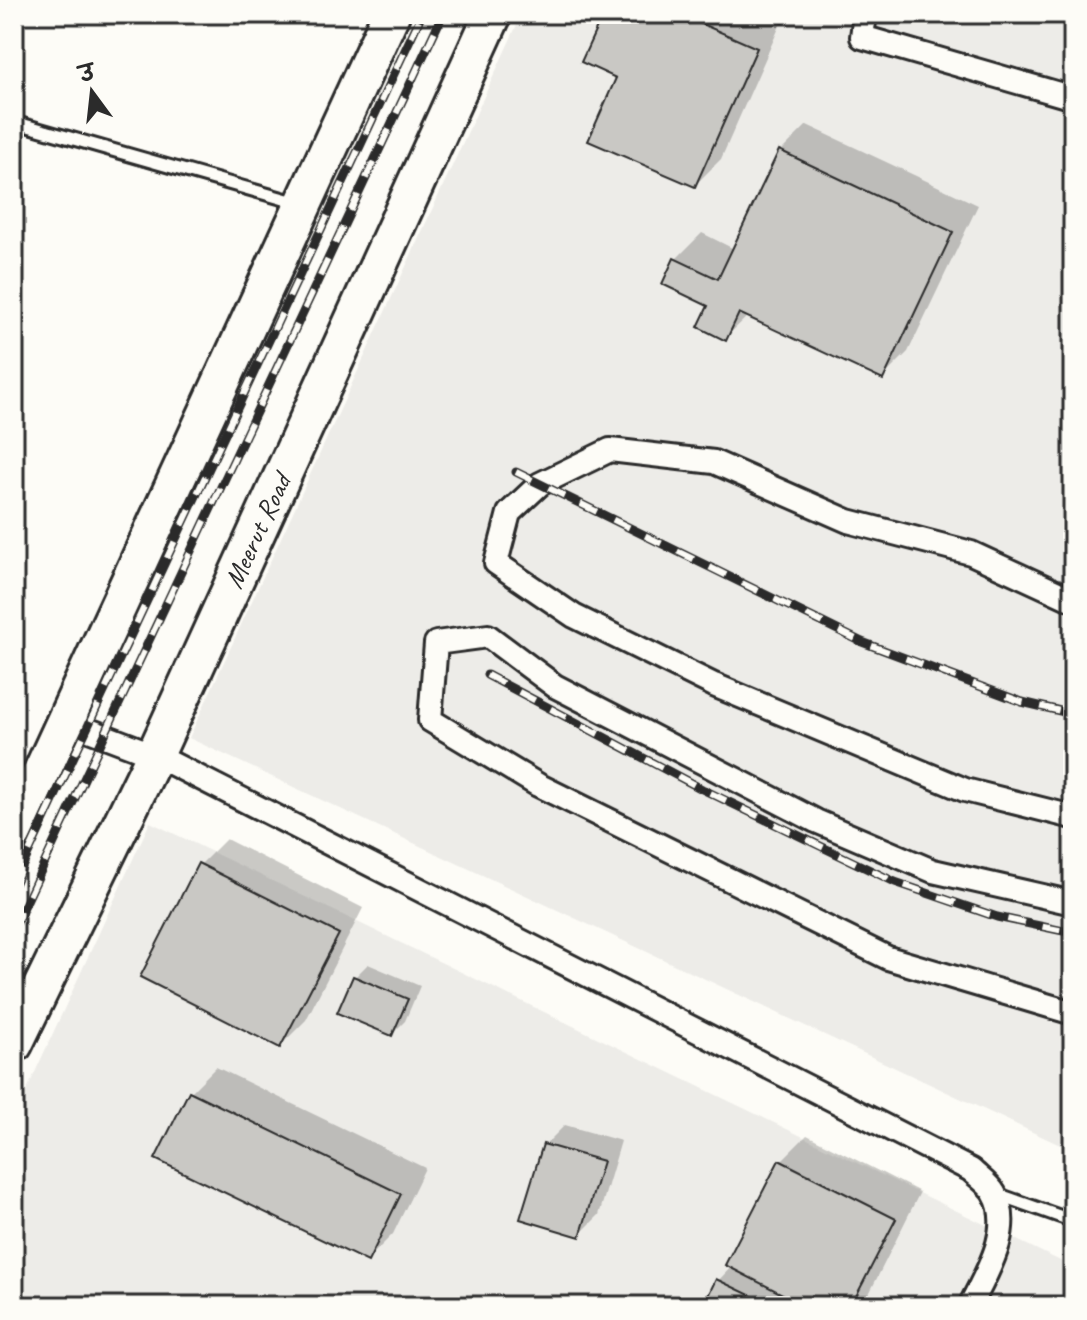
<svg xmlns="http://www.w3.org/2000/svg" width="1087" height="1320" font-family="Caveat,'Playpen Sans Deva',sans-serif">
<rect width="100%" height="100%" fill="#fdfcf7"/>
<filter id="ink" filterUnits="userSpaceOnUse"><feTurbulence type="fractalNoise" baseFrequency=".0125" numOctaves="2"/><feDisplacementMap in="SourceGraphic" scale="16" xChannelSelector="R" yChannelSelector="G"/><feConvolveMatrix kernelMatrix="1 2 1 2 8 2 1 2 1" color-interpolation-filters="sRGB"/></filter>
<g filter="url(#ink)">
<!-- built -->
<g fill="#edece8">
<polygon points="522,14 1073,14 1073,1151 189,738"/>
<polygon points="150,822 1073,1267 1073,1306 14,1306 14,1118"/>
</g>
<!-- shadow -->
<g fill="#0003">
<polygon points="605,14 789,14 782,21 721,159 695,185 619,77"/>
<polygon points="807,125 978,205 908,352 882,378 749,315 725,338 710,305 676,259 702,233 734,249 781,151"/>
<polygon points="226,839 363,908 306,1020 280,1046 200,865"/>
<polygon points="368,964 420,986 405,1021 392,1034 355,977"/>
<polygon points="216,1067 425,1168 393,1234 367,1260 190,1093"/>
<polygon points="565,1125 621,1141 599,1215 579,1235 545,1145"/>
<polygon points="807,1135 920,1192 868,1296 857,1306 706,1306 718,1281 732,1266 728,1264 781,1161"/>
</g>
<!-- building -->
<g fill="#c9c8c4" stroke="#2b2b2b" stroke-width="2">
<polygon points="603,14 679,14 757,48 695,187 588,141 616,78 581,62"/>
<polygon points="759,14 786,14 783,23"/>
<polygon points="779,150 953,232 883,380 739,313 726,341 698,327 708,306 662,284 674,258 718,279"/>
<polygon points="198,863 339,934 280,1048 140,977"/>
<polygon points="353,976 408,999 392,1036 337,1013"/>
<polygon points="189,1091 401,1194 368,1262 155,1159"/>
<polygon points="543,1144 603,1161 580,1237 520,1219"/>
<polygon points="779,1160 896,1219 851,1306 806,1306 725,1265"/>
<polygon points="716,1279 773,1306 703,1306"/>
</g>
<g fill="none" stroke-linecap="round" stroke-linejoin="round">
<defs>
<g id="service">
<polyline points="14,122 298,203"/>
<polyline points="994,1193 1073,1221"/>
</g>
<g id="minor">
<polyline points="865,14 862,37 1073,98"/>
<polyline points="1070,14 1073,15"/>
<polyline points="1073,600 971,553 848,521 714,462 610,450 540,484 509,513 496,563 574,616 714,685 965,790 1073,817"/>
<path d="M65 721 155 755 971 1170C978 1177 989 1184 994 1193 1015 1228 986 1274 970 1306"/>
<polyline points="1073,903 933,871 816,821 555,686 488,636 436,643 430,720 538,785 888,958 1073,1013"/>
</g>
<g id="trunk">
<polyline points="14,832 391,14"/>
<polyline points="14,1044 155,755 493,14"/>
</g>
</defs>
<!-- service casing -->
<use href="#service" stroke="#2b2b2b" stroke-width="17"/>
<!-- minor casing -->
<use href="#minor" stroke="#2b2b2b" stroke-width="28"/>
<!-- trunk casing -->
<use href="#trunk" stroke="#2b2b2b" stroke-width="42"/>
<!-- service -->
<use href="#service" stroke="#fdfcf7" stroke-width="11"/>
<!-- minor -->
<use href="#minor" stroke="#fdfcf7" stroke-width="22"/>
<!-- trunk -->
<use href="#trunk" stroke="#fdfcf7" stroke-width="36"/>
<defs>
<g id="rail">
<polyline points="516,472 862,642 1022,702 1073,714"/>
<polyline points="487,675 702,789 895,882 997,917 1073,933"/>
<polyline points="14,884 422,14"/>
<polyline points="14,928 443,14"/>
</g>
</defs>
<!-- rail casing -->
<use href="#rail" stroke="#2b2b2b" stroke-width="9"/>
<!-- rail -->
<use href="#rail" stroke="#fdfcf7" stroke-width="6" stroke-dasharray="18" stroke-linecap="butt"/>
</g>
</g>
<g text-anchor="middle" dominant-baseline="central" stroke-width="6" stroke-linejoin="round" paint-order="stroke">
<!-- street labels -->
<g font-size="28" fill="#2b2b2b" stroke="#fdfcf7">
<text transform="translate(257 531) rotate(-65)">Meerut Road</text>
</g>
</g>
<!-- margin -->
<rect width="1087" height="1320" fill="none" stroke="#fdfcf7" stroke-width="48"/>
<rect x="24" y="24" width="1039" height="1272" fill="none" stroke="#2b2b2b" stroke-width="3" filter="url(#ink)"/>
<!-- north arrow -->
<g transform="translate(92 92) rotate(345)" stroke="#fdfcf7" stroke-width="6" paint-order="stroke">
<path d="M0-6L14 30L0 20L-14 30Z" fill="#2b2b2b"/>
<text y="-12" font-size="22" font-weight="bold" text-anchor="middle" fill="#2b2b2b">उ</text>
</g>
</svg>
